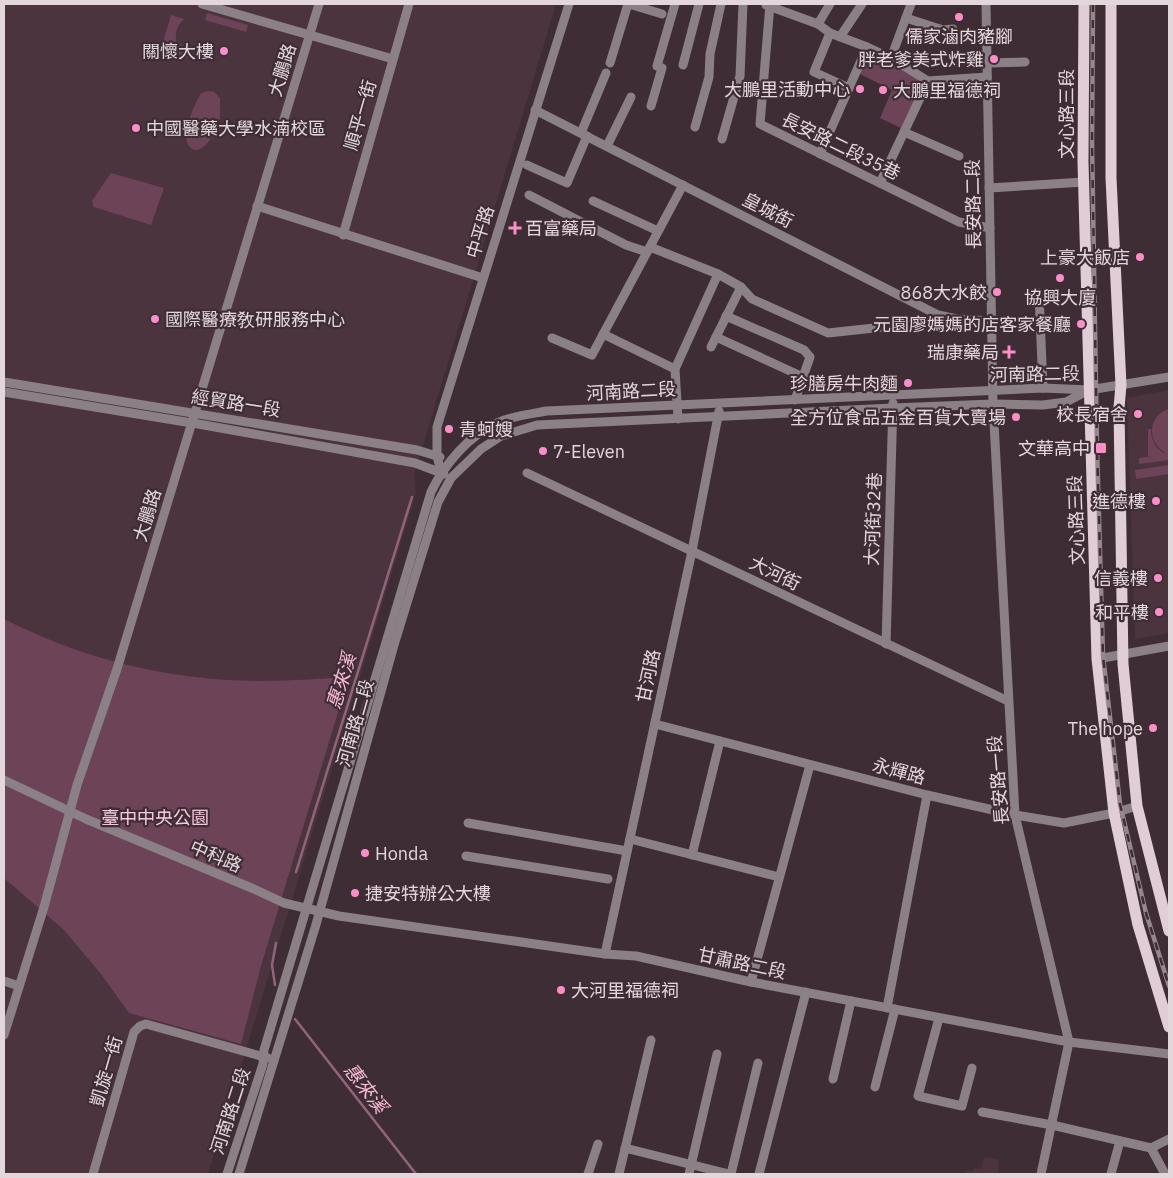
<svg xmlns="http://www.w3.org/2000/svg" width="1173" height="1178" font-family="'IBM Plex Sans','Noto Sans TC',sans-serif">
<rect width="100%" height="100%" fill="#3f2d35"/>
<!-- built -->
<g fill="#4c343f">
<polygon points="4,4 556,4 414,475 416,493 208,1174 4,1174"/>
<polygon points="1169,390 1169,633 1135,639 1127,398"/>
<polygon points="985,1157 999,1160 998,1174 967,1174 967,1171 973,1171 974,1168 980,1169"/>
</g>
<!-- green -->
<g fill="#6c4357">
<polygon points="207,13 248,25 246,32 205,20"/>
<path d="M171 15 184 19C177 25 174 34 177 43L191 49 188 58 161 49Z"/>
<polygon points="868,50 925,82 903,129 880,118 892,90 858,73"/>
<path d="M208 91 214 92 220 98C220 107 221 117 218 125 215 133 202 157 191 148 178 138 195 104 201 93Z"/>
<polygon points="111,173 164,188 151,225 94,207 92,201"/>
<path d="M1169 409V460L1139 464V458L1153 456H1148V429H1151C1151 441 1157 451 1167 454 1163 451 1159 449 1156 444 1147 430 1154 413 1169 409Z"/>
<polygon points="1169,465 1169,474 1136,479 1135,470"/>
<path d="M4 619C95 665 193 686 296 680 314 679 331 679 349 676L261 966 241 1044 129 1013 101 974 64 930 4 878Z"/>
</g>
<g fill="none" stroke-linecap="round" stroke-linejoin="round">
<!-- stream -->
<g stroke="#92647b" stroke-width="2.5">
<polyline points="296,872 412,497"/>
<polyline points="275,985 272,965 276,943"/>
<polyline points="295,1019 416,1174"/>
</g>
<!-- minor -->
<g stroke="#8a8085" stroke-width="9">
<polyline points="202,4 393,59"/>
<polyline points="629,4 662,14"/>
<polyline points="770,4 760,124 959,222 990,228"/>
<polyline points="986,4 993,404 1015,815 1069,1042 1041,1174"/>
<polyline points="766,5 818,24 830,33 867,47 891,58 928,81 987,77"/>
<polyline points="906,18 943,30 953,29"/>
<polyline points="818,24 830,4"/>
<polyline points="830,33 814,72 849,88"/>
<polyline points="840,37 862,4"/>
<polyline points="891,58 911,4"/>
<polyline points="610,63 628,4"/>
<polyline points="987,63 1025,62"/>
<polyline points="683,65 699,4"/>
<polyline points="651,106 662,68 657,66 675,4"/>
<polyline points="535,110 938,315 957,319 992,321"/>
<polyline points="695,127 709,77 710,54 721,4"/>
<polyline points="904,132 959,156"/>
<polyline points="581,133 606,73"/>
<polyline points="722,139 740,76 743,4"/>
<polyline points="607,146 631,97"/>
<polyline points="820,154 867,47"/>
<polyline points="527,165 567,183 587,136"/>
<polyline points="880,183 928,81"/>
<polyline points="989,188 1084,182"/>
<polyline points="529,195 626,245 647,252"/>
<polyline points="593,201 658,231"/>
<polyline points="257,206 483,278"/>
<polyline points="343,235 409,4"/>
<polyline points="650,247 718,274 741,287 752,299 828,333 948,320"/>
<polyline points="1039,293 1043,388"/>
<polyline points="726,316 804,350 810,357 795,400"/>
<polyline points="603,334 675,369"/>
<polyline points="716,337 803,377"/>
<polyline points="552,338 592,355 683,185"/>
<polyline points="711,347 741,287"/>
<polyline points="4,382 417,450 440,457"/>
<polyline points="4,392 204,425 415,463 444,474"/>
<polyline points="678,419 675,369 718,274"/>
<polyline points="441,472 437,456 437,427 569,4"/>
<polyline points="527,473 1008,701"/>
<polyline points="886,644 893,403"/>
<polyline points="1097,659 1169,646"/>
<polyline points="655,724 927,795 1015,815 1064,823 1114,813 1137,806"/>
<polyline points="4,780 86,819 254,889 284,903 339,916 605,954 636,956 751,982 1069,1042 1169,1054"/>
<polyline points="468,823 627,851"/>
<polyline points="630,839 779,877"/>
<polyline points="692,855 720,741"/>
<polyline points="466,856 608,879"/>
<polyline points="605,954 692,551 719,411"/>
<polyline points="4,981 19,986"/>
<polyline points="751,982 810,765"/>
<polyline points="887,1008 927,795"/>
<polyline points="939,1018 918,1096 962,1106 972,1068"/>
<polyline points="4,1035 44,907 77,785 117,669 319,4"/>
<polyline points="833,1079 851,1001"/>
<polyline points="875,1087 895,1009"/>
<polyline points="982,1112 1052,1125 1151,1148"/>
<polyline points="625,1148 729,1174"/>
<polyline points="1151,1148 1165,1174"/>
<polyline points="1151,1148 1169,1139"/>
<polyline points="93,1174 134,1032 140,1026 146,1024 268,1058"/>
<path d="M227 1174 263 1064 264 1050 431 492C444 465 469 435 497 423 511 416 531 414 547 411L1043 388 1089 390 1169 377"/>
<polyline points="239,1174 315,928 394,645 438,502 451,478 481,449 501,436 537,425 893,408 993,404 1043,405 1066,402 1089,390"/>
<polyline points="588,1174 598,1144"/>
<polyline points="619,1174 651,1040"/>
<polyline points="689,1174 717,1054"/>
<polyline points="731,1174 758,1063"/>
<polyline points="759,1174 806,992"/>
<polyline points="1111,1174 1120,1141"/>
</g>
<!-- major -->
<g stroke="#e1cdd6" stroke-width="11">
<polyline points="1084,4 1083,162 1097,659 1114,813 1138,925 1169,1027"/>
<polyline points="1111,4 1111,178 1121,385 1119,408 1123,664 1137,806 1169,931"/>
</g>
<defs>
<polyline id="rail" points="1093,4 1092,143 1097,447 1103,656 1120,804 1146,913 1169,986"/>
</defs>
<!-- rail casing -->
<use href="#rail" stroke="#96878d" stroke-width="4.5"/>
<!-- rail -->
<use href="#rail" stroke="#3f2d35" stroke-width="2.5" stroke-dasharray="8" stroke-linecap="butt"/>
</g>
<!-- markers -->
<g fill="#fa8fc7" stroke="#3f2d35" stroke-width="2">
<circle cx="959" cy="17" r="5"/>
<circle cx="224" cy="51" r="5"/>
<circle cx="994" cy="59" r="5"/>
<circle cx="860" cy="89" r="5"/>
<circle cx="883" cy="90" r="5"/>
<circle cx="136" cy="128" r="5"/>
<path d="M512.5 220.5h5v5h5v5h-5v5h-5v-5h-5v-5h5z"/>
<circle cx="1140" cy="257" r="5"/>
<circle cx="1060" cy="278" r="5"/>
<circle cx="997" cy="292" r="5"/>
<circle cx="155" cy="319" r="5"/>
<circle cx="1081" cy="324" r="5"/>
<path d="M1006.5 344.5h5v5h5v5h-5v5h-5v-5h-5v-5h5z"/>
<circle cx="908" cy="383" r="5"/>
<circle cx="1138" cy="414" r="5"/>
<circle cx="1016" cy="417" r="5"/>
<circle cx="449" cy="429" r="5"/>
<rect x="1095" y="442" width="12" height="12" rx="2.5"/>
<circle cx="543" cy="451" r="5"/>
<circle cx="1156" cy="501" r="5"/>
<circle cx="1158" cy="578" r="5"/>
<circle cx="1159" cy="612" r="5"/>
<circle cx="1153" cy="728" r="5"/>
<circle cx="365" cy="853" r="5"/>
<circle cx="355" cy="893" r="5"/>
<circle cx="561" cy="990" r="5"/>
</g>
<g text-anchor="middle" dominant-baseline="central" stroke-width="4.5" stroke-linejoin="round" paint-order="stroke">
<!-- poi labels -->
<g font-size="18" fill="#e3d7dc" stroke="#3f2d35" text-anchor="end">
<text x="959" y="36" text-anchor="middle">儒家滷肉豬腳</text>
<text x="214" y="51">關懷大樓</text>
<text x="984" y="59">胖老爹美式炸雞</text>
<text x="850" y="89">大鵬里活動中心</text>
<text x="893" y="90" text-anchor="start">大鵬里福德祠</text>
<text x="146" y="128" text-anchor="start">中國醫藥大學水湳校區</text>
<text x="525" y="228" text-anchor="start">百富藥局</text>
<text x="1130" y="257">上豪大飯店</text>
<text x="987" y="292">868大水餃</text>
<text x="1060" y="297" text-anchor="middle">協興大廈</text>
<text x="165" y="319" text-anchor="start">國際醫療敎研服務中心</text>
<text x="1071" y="324">元園廖媽媽的店客家餐廳</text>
<text x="999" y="352">瑞康藥局</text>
<text x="898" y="383">珍膳房牛肉麵</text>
<text x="1128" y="414">校長宿舍</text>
<text x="1006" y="417">全方位食品五金百貨大賣場</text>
<text x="459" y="429" text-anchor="start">青蚵嫂</text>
<text x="1090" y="448">文華高中</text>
<text x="553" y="451" text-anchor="start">7-Eleven</text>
<text x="1146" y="501">進德樓</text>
<text x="1148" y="578">信義樓</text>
<text x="1149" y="612">和平樓</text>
<text x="1143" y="728">The hope</text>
<text x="375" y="853" text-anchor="start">Honda</text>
<text x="365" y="893" text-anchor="start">捷安特辦公大樓</text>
<text x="571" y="990" text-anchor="start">大河里福德祠</text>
</g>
<!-- street labels -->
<g font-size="18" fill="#e3d7dc" stroke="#3f2d35">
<text transform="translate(282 70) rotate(-73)">大鵬路</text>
<text transform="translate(1066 114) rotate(-90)">文心路三段</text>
<text transform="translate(360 115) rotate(-74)">順平一街</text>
<text transform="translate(841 146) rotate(26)">長安路二段35巷</text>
<text transform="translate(973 204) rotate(-91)">長安路二段</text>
<text transform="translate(768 210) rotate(27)">皇城街</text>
<text transform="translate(480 232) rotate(-73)">中平路</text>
<text transform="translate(1035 374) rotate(-1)">河南路二段</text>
<text transform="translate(631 391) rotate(-3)">河南路二段</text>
<text transform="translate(236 403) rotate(9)">經貿路一段</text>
<text transform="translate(147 515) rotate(-73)">大鵬路</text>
<text transform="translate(873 519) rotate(-88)">大河街32巷</text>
<text transform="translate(1076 520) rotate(-92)">文心路三段</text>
<text transform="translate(775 573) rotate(26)">大河街</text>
<text transform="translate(648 676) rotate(-78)">甘河路</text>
<text transform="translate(355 723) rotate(-74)">河南路二段</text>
<text transform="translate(899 771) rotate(15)">永輝路</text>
<text transform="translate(998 780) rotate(-95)">長安路一段</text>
<text transform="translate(216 856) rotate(23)">中科路</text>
<text transform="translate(742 963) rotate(12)">甘肅路二段</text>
<text transform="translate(106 1071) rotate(-74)">凱旋一街</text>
<text transform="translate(230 1111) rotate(-72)">河南路二段</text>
</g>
<!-- park labels -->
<g font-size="18" fill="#f6c8de" stroke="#3f2d35">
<text x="155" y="817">臺中中央公園</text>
</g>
<!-- water labels -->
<g font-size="19" font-style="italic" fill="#f9bdd9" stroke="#3f2d35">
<text transform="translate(341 681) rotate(-73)">惠來溪</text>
<text transform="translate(366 1088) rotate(52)">惠來溪</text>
</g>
</g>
<!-- border -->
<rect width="1173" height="1178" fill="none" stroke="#e3d7dc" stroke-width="10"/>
</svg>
